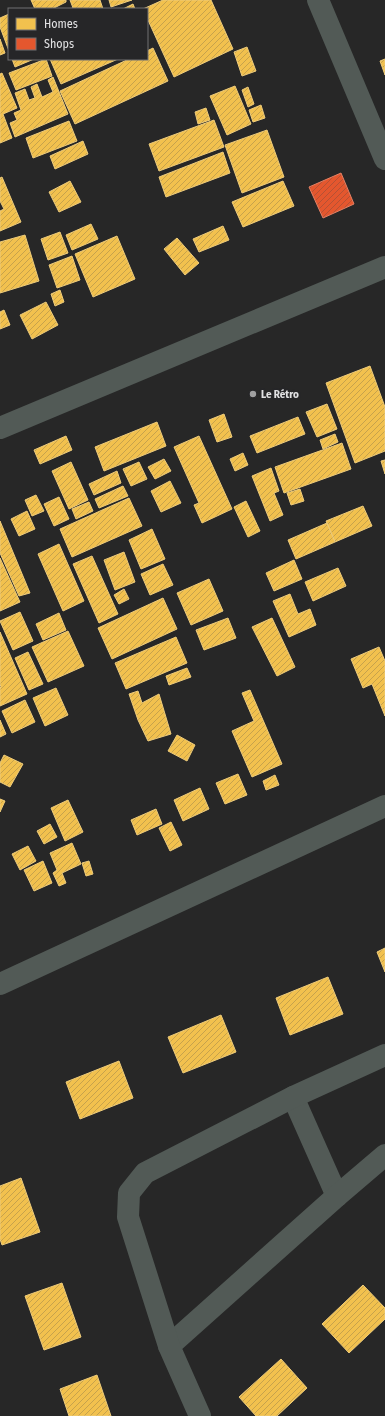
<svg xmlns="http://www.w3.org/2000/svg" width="385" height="1416" font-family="'Fira Sans Condensed',sans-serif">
<defs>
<pattern id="homes-hatch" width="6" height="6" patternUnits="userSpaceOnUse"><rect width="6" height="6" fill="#f2c14e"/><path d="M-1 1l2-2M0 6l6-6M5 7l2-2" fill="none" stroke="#c6a24c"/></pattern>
<pattern id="shops-hatch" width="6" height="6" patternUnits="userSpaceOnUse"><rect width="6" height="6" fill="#e4572e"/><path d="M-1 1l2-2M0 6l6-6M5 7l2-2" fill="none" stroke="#b45135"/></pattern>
</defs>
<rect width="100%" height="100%" fill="#272727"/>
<!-- homes -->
<g fill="url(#homes-hatch)" stroke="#edcb7b">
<polygon points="31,0 66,0 66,2 52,9 35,9"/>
<polygon points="70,0 100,0 103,9 69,9 73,8"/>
<polygon points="109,0 132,0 111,7"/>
<polygon points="163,0 211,0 233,49 174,77 147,18 147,9 143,9"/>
<polygon points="133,4 135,9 123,9"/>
<polygon points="9,14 9,51 0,27 0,18"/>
<polygon points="0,39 5,53 0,55"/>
<polygon points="247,47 256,71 242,76 234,52"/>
<polygon points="153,48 168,81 75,124 60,91 129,59 147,59 147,51"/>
<polygon points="12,59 34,59 15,67"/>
<polygon points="46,59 52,76 16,90 9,73"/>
<polygon points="50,59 118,59 61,84"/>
<polygon points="385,59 385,75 380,61"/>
<polygon points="2,73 17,108 3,114 12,138 0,143 0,74"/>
<polygon points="53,77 68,114 15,137 10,123 17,120 14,113 21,110 15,93 25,89 29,100 35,98 31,87 37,84 42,97 53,92 48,80"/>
<polygon points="235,86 251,124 227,135 210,96"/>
<polygon points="248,87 254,104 248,107 242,90"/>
<polygon points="261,105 265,118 253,122 249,110"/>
<polygon points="206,108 210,120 198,124 195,112"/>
<polygon points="214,120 224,147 159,171 149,144"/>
<polygon points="69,121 77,141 33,158 26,138"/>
<polygon points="267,130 284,177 242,193 225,145"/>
<polygon points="83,141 88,154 55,169 50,156"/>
<polygon points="223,152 230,173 166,197 159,177"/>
<polygon points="2,177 21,222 0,231 0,211 4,209 0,201 0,178"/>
<polygon points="70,181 81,202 59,212 49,192"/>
<polygon points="283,181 294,206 243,227 232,202"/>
<polygon points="91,224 98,239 72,250 66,235"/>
<polygon points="223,226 229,240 199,252 193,239"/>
<polygon points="60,232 68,253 48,260 41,239"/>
<polygon points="25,235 39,281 0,293 0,242"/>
<polygon points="117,236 135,279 93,297 75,254"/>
<polygon points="177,238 199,263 185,275 164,249"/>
<polygon points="72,256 80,280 57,288 49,265"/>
<polygon points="60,290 64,302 55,306 51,294"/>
<polygon points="46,302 58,325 32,339 20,315"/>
<polygon points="4,310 10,325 0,329 0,312"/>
<polygon points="370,366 385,407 385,451 355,463 326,383"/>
<polygon points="327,404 337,429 317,437 306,412"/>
<polygon points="224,414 232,437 217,442 209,420"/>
<polygon points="298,417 305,434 257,453 250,436"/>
<polygon points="157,422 166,446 104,471 95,447"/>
<polygon points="335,434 338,442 323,449 320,440"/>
<polygon points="66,436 72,450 40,464 34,450"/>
<polygon points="199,436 232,509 202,523 194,505 199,503 174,447"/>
<polygon points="342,443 351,469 284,493 275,467"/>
<polygon points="243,453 248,465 235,471 230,459"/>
<polygon points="164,459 171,471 155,479 148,467"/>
<polygon points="385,460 385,474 381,461"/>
<polygon points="71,462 88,500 69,509 52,471"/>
<polygon points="139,462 147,479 131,486 123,469"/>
<polygon points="271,468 279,491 274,493 283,515 270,521 252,476"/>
<polygon points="117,471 121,483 94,495 89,484"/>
<polygon points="170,481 181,503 161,512 151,491"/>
<polygon points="123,486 128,496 99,508 95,499"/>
<polygon points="300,489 304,501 291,505 287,493"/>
<polygon points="36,495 44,511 32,516 25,500"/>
<polygon points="59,497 69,519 54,526 44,504"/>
<polygon points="129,498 142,526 72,557 60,529"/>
<polygon points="246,501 260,531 248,537 234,507"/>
<polygon points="89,502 93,511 76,519 72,509"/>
<polygon points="363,506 372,526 335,542 326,521"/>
<polygon points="27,511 35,529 19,536 11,519"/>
<polygon points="0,521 30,593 19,596 0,553"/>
<polygon points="327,523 335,542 296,559 288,540"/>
<polygon points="152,529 165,559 141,569 129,540"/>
<polygon points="59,544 84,601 63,611 38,554"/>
<polygon points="124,552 135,582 115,590 104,560"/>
<polygon points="92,556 118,614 99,623 73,564"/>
<polygon points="0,558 20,602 0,611"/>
<polygon points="294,560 302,579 274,591 266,573"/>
<polygon points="163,564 173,585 150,595 141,574"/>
<polygon points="338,568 346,586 313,601 305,582"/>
<polygon points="209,579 223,611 191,625 177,593"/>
<polygon points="124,589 129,599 119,604 114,595"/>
<polygon points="290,594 298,614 310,609 316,625 289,637 273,601"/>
<polygon points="163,598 177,629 112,659 98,628"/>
<polygon points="20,612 33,641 13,650 0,621"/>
<polygon points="59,613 66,630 43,640 36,624"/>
<polygon points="228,618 236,638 204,650 196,630"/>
<polygon points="272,618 295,667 277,676 252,627"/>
<polygon points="68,631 84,666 48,682 32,647"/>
<polygon points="0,632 27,694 0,706 0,688 1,687 0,684"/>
<polygon points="176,637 187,663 126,689 115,663"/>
<polygon points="379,647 385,661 385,716 372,684 363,688 351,659"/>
<polygon points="28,652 43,684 29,690 15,658"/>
<polygon points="187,668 191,677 169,685 166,676"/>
<polygon points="56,688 68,715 45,726 33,698"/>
<polygon points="250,690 282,764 252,777 232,731 254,721 242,693"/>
<polygon points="138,691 142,703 159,694 171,734 148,741 138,720 129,694"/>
<polygon points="25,700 35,722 12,733 2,711"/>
<polygon points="0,720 6,734 0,737"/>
<polygon points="177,735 195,745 187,761 168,751"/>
<polygon points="4,755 23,764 10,787 0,782 0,763"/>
<polygon points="238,774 247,795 225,804 216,783"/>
<polygon points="275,775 279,785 266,790 263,781"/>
<polygon points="200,788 209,809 183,821 174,800"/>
<polygon points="0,799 5,801 0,812"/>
<polygon points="68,800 83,832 65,841 51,808"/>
<polygon points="156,809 162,824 137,835 131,820"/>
<polygon points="171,822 182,845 170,851 159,828"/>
<polygon points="50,824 57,837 44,844 37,831"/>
<polygon points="72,843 81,864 62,873 66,883 59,886 53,873 57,870 50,853"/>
<polygon points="28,846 36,861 20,870 12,854"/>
<polygon points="43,861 52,883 34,891 24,870"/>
<polygon points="89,861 93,874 86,876 82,863"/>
<polygon points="385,948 385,972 377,952"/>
<polygon points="328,977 343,1014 290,1035 276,998"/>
<polygon points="221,1015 236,1052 183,1073 168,1037"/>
<polygon points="119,1061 133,1098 80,1119 66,1082"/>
<polygon points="21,1178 40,1232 2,1245 0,1239 0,1186"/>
<polygon points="62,1283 81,1337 44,1350 25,1296"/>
<polygon points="363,1285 385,1308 385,1319 349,1353 322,1324"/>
<polygon points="281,1359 307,1388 277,1416 256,1416 239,1397"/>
<polygon points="97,1375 111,1416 69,1416 60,1389"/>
</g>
<!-- shops -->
<polygon fill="url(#shops-hatch)" stroke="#e38064" points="341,173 354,204 323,218 309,187"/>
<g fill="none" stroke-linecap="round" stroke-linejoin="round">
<!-- minor -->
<g stroke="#525a56" stroke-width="22">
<polyline points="318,0 385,159"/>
<polyline points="0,428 385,267"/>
<polyline points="0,984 385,806"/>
<polyline points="293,1097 337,1196"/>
<polyline points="169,1346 337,1196 385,1155"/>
<polyline points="200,1416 169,1346 128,1217 129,1193 145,1173 293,1097 385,1055"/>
</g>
</g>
<!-- markers -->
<circle fill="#a0a0a1" stroke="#262628" stroke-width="1.5" cx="253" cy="394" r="4"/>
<g text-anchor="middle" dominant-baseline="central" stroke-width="4" stroke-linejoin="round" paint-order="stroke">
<!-- poi labels -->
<g font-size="11" font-weight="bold" fill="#e1e1e3" stroke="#262628" text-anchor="start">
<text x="261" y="394">Le Rétro</text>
</g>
</g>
<!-- legend -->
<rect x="8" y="8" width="140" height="52" fill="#262628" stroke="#717173"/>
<rect x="16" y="18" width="20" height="12" fill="#f2c14e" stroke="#717173"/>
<text x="44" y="28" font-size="12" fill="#e1e1e3">Homes</text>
<rect x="16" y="38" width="20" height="12" fill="#e4572e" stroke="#717173"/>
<text x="44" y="48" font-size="12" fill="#e1e1e3">Shops</text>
</svg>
